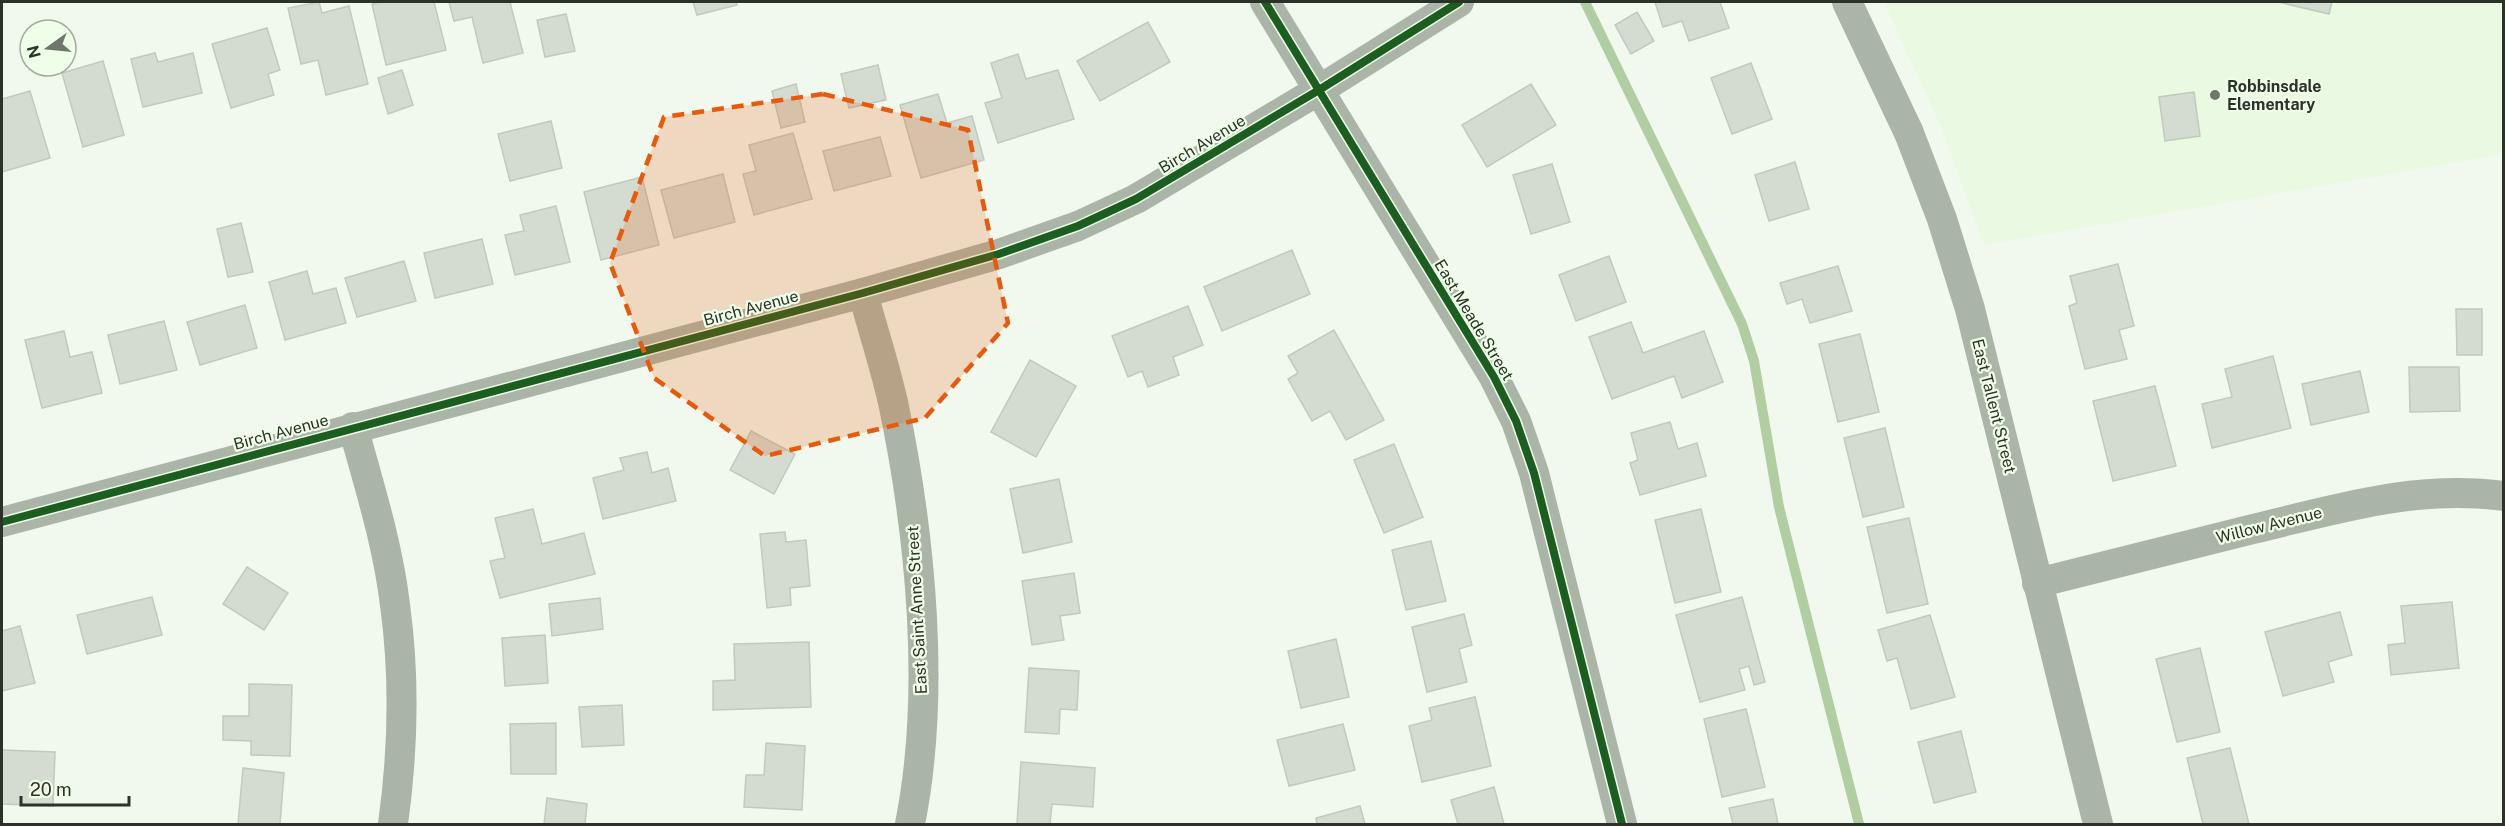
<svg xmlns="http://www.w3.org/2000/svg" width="2505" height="826" font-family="'Public Sans',sans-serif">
<rect width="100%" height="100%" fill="#f1f9ee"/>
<!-- built -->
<polygon fill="#e9f9e2" points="1884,2 2503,2 2503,154 1984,245 1941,127"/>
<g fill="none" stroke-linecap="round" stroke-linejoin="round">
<!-- stream -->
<polyline stroke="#b0cea2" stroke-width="10" points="1585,2 1742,324 1754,361 1779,507 1859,824"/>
</g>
<!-- building -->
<g fill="#d4dbd1" stroke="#c2c9bf" stroke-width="1.5">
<polygon points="319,2 322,13 349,6 368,84 326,95 318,60 301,64 288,8"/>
<polygon points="382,2 434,2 446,50 386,65 372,4"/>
<polygon points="449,2 510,2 523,53 483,63 472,17 454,21"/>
<polygon points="693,2 736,2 737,5 697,15"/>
<polygon points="1655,2 1720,2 1729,28 1689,41 1682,21 1663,27"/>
<polygon points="2278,2 2332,2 2329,14"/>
<polygon points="1637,12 1654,41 1631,54 1615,25"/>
<polygon points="566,14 575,51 545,57 537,20"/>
<polygon points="1148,22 1170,62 1100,101 1077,61"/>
<polygon points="267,28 280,70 268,74 274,95 231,108 212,44"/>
<polygon points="155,53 158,62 193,53 202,93 143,107 131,59"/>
<polygon points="1018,54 1026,79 1058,70 1074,119 998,143 985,103 1002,98 991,63"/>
<polygon points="103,61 124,135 83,147 62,73"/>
<polygon points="1751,63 1772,119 1732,134 1711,78"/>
<polygon points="878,65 886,100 849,108 841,74"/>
<polygon points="402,70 413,105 388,114 378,78"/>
<polygon points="796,84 805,122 781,128 772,91"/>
<polygon points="1531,84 1556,125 1487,167 1462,125"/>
<polygon points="30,91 50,158 2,172 2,99"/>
<polygon points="2194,92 2200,136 2165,141 2159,97"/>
<polygon points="938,94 947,123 972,116 984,160 921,178 900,105"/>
<polygon points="551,121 562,168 510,181 498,134"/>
<polygon points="793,133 812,199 754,215 743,174 756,171 749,145"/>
<polygon points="880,137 891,176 834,191 823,151"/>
<polygon points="1795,162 1809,209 1769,221 1755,175"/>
<polygon points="1552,164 1570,222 1531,234 1513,175"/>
<polygon points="723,174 735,222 674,238 661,190"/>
<polygon points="642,177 659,245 601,260 584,192"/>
<polygon points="556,206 570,262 515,275 505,235 524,231 520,215"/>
<polygon points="241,223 253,272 228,277 217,229"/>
<polygon points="482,239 493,284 435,298 424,253"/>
<polygon points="1292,250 1310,294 1222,331 1204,287"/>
<polygon points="1609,256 1626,302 1576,321 1559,275"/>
<polygon points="404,261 416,301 357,317 345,278"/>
<polygon points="2118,264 2134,326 2119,330 2127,359 2085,369 2069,306 2077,303 2070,276"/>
<polygon points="1838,266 1852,311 1810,323 1802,299 1787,304 1780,283"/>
<polygon points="307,271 313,294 336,288 346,323 285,340 269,282"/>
<polygon points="245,305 257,348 200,365 187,322"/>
<polygon points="1188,306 1203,345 1173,357 1179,375 1148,387 1142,371 1128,377 1112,336"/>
<polygon points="2456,309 2482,309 2482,355 2457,355"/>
<polygon points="164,321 177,370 120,384 108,335"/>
<polygon points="1631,322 1643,353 1704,331 1723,382 1682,398 1674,376 1612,399 1589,337"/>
<polygon points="1334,330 1384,420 1346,440 1330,411 1312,421 1288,379 1298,373 1288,356"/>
<polygon points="64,331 70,357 92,352 102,393 42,408 25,340"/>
<polygon points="1860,334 1879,412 1838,422 1819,344"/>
<polygon points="2273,356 2291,428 2212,448 2202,404 2232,397 2225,369"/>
<polygon points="1030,360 1076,386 1036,457 991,432"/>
<polygon points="2409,367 2459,367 2460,411 2410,412"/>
<polygon points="2360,371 2369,412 2311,425 2302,384"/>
<polygon points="2155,386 2176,466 2113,481 2093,401"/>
<polygon points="1670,422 1678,449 1697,443 1706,476 1640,495 1630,463 1638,460 1631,433"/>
<polygon points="1885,428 1904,507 1863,517 1844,438"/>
<polygon points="751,431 795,454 774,494 730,470"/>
<polygon points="1394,444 1423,517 1384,533 1354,460"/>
<polygon points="647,452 652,473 668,468 676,501 603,519 593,478 624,470 620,458"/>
<polygon points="1059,479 1072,542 1023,553 1010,489"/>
<polygon points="533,509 542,544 584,533 595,574 500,598 490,561 505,558 495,518"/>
<polygon points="1701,509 1721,592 1675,603 1655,520"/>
<polygon points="1909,518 1928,604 1887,613 1867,527"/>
<polygon points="785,532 786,542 806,540 810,586 790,588 791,605 767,608 760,534"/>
<polygon points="1431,541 1446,601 1406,610 1392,550"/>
<polygon points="247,567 288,593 264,630 223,604"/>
<polygon points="1074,573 1080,613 1060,616 1064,640 1032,645 1022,581"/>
<polygon points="152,597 162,635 87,654 77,615"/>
<polygon points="1742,597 1765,682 1754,685 1749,666 1739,669 1745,690 1700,702 1676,615"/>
<polygon points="600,598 603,629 552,636 549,604"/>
<polygon points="2452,602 2459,668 2391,675 2388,645 2405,643 2401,606"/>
<polygon points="2340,612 2352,655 2328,662 2334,682 2283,696 2265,632"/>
<polygon points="1464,614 1472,645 1459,649 1467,682 1427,692 1412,627"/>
<polygon points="1930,615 1955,697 1911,709 1897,658 1887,661 1878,630"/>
<polygon points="20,626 35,683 2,691 2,631"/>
<polygon points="545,635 548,683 505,686 502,638"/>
<polygon points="1336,639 1349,697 1301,708 1288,651"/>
<polygon points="809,642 811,707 713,710 713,681 735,680 734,644"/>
<polygon points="2200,648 2220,732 2177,742 2156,659"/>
<polygon points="1029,668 1079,671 1077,710 1060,709 1059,734 1025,732"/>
<polygon points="249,684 292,685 290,756 251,755 251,741 223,740 223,716 249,716"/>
<polygon points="1475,697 1491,766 1422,782 1409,726 1432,720 1429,708"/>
<polygon points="622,705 624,745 582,747 579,707"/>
<polygon points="1746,709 1765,787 1722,797 1704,719"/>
<polygon points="556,723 556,774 511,774 510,724"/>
<polygon points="1343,724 1355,770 1289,786 1277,740"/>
<polygon points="1961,731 1976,792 1934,803 1918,742"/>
<polygon points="766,743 805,746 802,810 744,807 746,775 764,775"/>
<polygon points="2230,748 2249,824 2203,824 2187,758"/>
<polygon points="2,750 55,752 53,806 2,804"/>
<polygon points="1021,762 1095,768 1093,807 1052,804 1050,824 1017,824"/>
<polygon points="243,768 284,773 280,824 238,824"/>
<polygon points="1494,787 1504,824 1458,824 1451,800"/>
<polygon points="547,798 587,804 585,824 544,824"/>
<polygon points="1773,799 1778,824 1733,824 1729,808"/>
<polygon points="1360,806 1365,824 1317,824 1316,818"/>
</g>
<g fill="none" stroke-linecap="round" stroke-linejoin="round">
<!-- minor -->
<g stroke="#abb5a7" stroke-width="30">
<polyline points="1265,2 1494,377 1516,421 1534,473 1622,824"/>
<polyline points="1847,2 1909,133 1942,219 1970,309 2098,824"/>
<path d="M863 293C873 331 886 369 894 407 921 538 936 694 910 824"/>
<path d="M353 427C369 485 388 545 395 605 405 678 403 752 393 824"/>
<polyline points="2,522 863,293 999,254 1078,226 1136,199 1319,90 1459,2"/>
<path d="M2037 583C2109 565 2181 547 2253 529 2337 509 2417 484 2504 496"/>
</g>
<defs>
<g id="cycleway">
<polyline points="1265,2 1494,377 1516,421 1534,473 1622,824"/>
<polyline points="2,522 863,293 999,254 1078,226 1136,199 1319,90 1459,2"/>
</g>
</defs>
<!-- cycleway casing -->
<use href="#cycleway" stroke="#effee9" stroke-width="11"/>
<!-- cycleway -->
<use href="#cycleway" stroke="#1b5e20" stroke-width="8"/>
</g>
<!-- marked area -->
<path fill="#e8590c" fill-opacity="0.2" stroke="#e8590c" stroke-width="4.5" stroke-dasharray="12 8" stroke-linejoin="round" d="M823 94 968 130 1008 323 925 418 765 456 654 378 610 263 664 117Z"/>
<!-- markers -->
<circle fill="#70786d" stroke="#effee9" stroke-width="2" cx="2215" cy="95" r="6"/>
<g text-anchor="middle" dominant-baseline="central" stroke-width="4.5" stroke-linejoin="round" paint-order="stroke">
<!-- poi labels -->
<g font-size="16" font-weight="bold" fill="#2b3228" stroke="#effee9" text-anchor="start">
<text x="2227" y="86">Robbinsdale<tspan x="2227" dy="18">Elementary</tspan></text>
</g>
<!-- street labels -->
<g font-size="16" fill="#2b3228" stroke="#effee9">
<text transform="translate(1202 144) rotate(-31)">Birch Avenue</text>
<text transform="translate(751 308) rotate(-15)">Birch Avenue</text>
<text transform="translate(1474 320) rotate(59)">East Meade Street</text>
<text transform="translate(1994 406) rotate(76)">East Tallent Street</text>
<text transform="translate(281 432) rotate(-15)">Birch Avenue</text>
<text transform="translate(2269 525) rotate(-14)">Willow Avenue</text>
<text transform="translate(917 610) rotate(-93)">East Saint Anne Street</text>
</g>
</g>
<!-- border -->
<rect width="2505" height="826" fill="none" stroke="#2b3228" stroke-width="6"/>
<!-- north arrow -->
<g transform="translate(48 48) rotate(255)"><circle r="28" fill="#effee9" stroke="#a1ac9c" stroke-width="1.5"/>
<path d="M0-4.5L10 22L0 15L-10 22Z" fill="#70786d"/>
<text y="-9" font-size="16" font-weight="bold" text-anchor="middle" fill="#2b3228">N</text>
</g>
<!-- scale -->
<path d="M21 796v9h108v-9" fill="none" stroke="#2b3228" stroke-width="3"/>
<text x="30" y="796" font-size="18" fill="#2b3228" stroke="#effee9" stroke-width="4.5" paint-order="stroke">20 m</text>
</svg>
